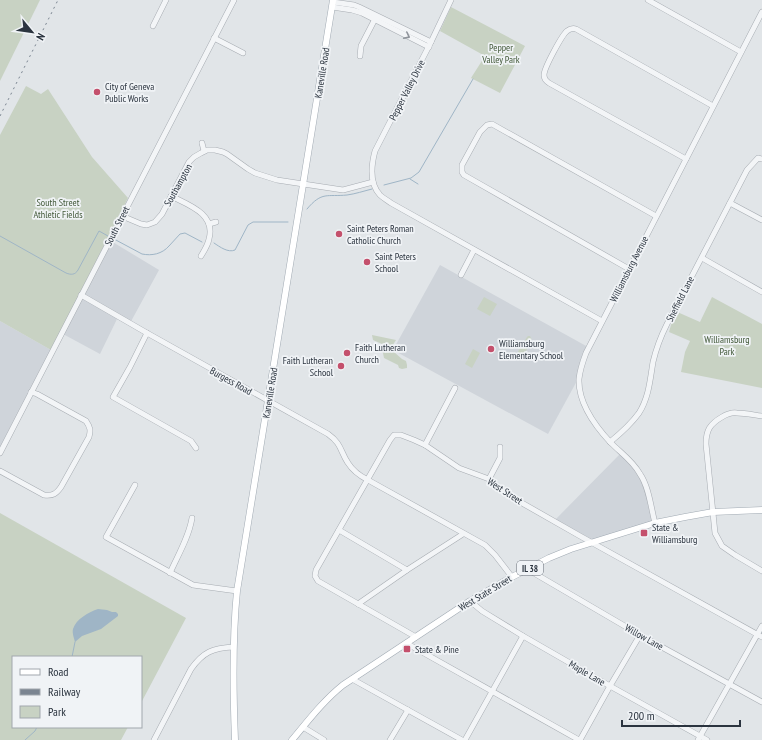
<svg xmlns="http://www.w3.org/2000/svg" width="762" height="740" font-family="'PT Sans Narrow',sans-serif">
<rect width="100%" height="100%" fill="#e1e5e8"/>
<!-- built -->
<g fill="#cfd4da">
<polygon points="111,241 159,270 129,325 117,319 100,354 63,334"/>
<polygon points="440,265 588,347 578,379 548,434 393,350"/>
<polygon points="0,321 51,350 0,447"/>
<polygon points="621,453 632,464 642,480 654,522 593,541 555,520"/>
</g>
<!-- green -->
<g fill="#c8d2c3">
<polygon points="0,0 40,0 0,81"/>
<polygon points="451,7 525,46 500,93 471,78 485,56 440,31"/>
<polygon points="26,86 41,94 48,89 92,157 128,198 51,350 0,321 0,135"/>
<polygon points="484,297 497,304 490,316 477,309"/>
<polygon points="712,297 762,324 762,388 681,372 685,352 690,341 669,332 675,311 700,322"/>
<polygon points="372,335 396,340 391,348 373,340"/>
<polygon points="528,336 530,336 532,340 522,358 520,360 517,359 515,358 516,355 527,337"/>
<polygon points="382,346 394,352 402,359 406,361 407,365 407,368 402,369 399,368 398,365 384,358 383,353 379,351"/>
<polygon points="473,349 480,353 472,368 465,364"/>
<polygon points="0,513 186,618 141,703 141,657 13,657 13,727 128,727 121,740 0,740"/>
</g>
<!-- water -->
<path fill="#9fb5c6" d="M98 609 107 610 112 612H116L118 614V616L101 629 82 636 75 642C74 638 72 633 73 629 76 619 89 612 98 609Z"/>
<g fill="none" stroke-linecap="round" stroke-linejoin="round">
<!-- stream -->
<g stroke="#9fb5c6" stroke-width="1">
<polyline points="410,179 418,184"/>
<polyline points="384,185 411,178 419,172 473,79"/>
<path d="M307 209C322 191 327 197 347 195 355 194 364 191 372 189"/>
<path d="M0 236 66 273C71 275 75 275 78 270L99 231 108 236"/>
<path d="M114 239 142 254C152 256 162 254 169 246 173 242 176 238 180 234L185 233 202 242"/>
<path d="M214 243C220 247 228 253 235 250L248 225 253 222H288"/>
<polyline points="72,657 75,642"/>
<polyline points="25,740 35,731 37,727"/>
</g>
<defs>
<g id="minor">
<path d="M451 0 431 42 375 151C371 166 369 183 380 195 383 198 387 200 391 203L602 321"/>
<polyline points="648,0 741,52"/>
<polyline points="333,2 354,5 359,7 431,42"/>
<polyline points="332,7 352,10 362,13 429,47"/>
<polyline points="153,26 166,0"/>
<polyline points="214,38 243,53"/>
<polyline points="360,56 361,46 376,17"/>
<polyline points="202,143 204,151"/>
<path d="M686 159 549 83C546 81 544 79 544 75 544 68 562 35 567 31 571 28 573 28 576 29L713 106"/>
<path d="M171 196C189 205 216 214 209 239 208 245 204 251 201 256"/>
<polyline points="730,203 762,220"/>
<polyline points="122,216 141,224 147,225 155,222 162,214 189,162 194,157 201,153 207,150 215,150 223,152 227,154 248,169 255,173 277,180 343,190 373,182"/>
<polyline points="209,224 216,222"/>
<polyline points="702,258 762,292"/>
<polyline points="629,269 471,179 464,175 462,172 462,165 480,132 487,125 492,124 656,216"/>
<polyline points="461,275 474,250"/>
<path d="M81 295 147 333 328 434C342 444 340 451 348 463 353 471 360 476 368 480L485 545 495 555 512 577"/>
<polyline points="147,333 130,367 113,397 191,441 196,448"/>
<path d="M762 416C754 415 745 413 737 413 731 412 727 414 722 417 710 424 706 430 706 444L715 533 722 546 735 555 762 571"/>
<path d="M610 442C621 433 631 424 639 413 649 397 650 380 653 362 656 349 661 336 667 324L747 170 758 158 762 159"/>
<polyline points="425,445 455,388"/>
<polyline points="0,453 234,0"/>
<path d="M0 471 44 495C53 496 56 494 61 487L89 437C91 430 90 427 86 421L37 394 31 392"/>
<polyline points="489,479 500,458 500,447"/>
<polyline points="135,485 106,537 193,585 237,591"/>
<path d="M655 523C651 508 649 487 640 474 633 461 621 453 611 443 596 427 578 403 579 379 580 369 583 361 586 353L762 12"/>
<polyline points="339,530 407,570"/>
<polyline points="527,569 640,635 762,702"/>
<path d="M170 573C178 555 189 537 192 518"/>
<polyline points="470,601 482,611 523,636 610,686 707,740"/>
<polyline points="358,604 407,570 463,534"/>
<polyline points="416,637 318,581 315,576 316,570 390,440 394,435 401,435 414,440 425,445 459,468 489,479 508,495 580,536 762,637"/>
<polyline points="406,643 579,740"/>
<polyline points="352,679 462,740"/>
<polyline points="303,727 324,740"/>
<path d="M154 740 191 669C203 652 213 648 233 647"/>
<polyline points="390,740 408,710"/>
<polyline points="465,740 523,636"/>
<polyline points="580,740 610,686 640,635"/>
<polyline points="698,740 762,626"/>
</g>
<g id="major">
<path d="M235 740C233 690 232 641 237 591L333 0"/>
<path d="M292 740C308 721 323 701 343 685L470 601 512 577 549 558 571 549 655 523 685 517 713 512 762 510"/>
</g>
</defs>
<!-- minor casing -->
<use href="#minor" stroke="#a7acb2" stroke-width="6"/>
<!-- major casing -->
<use href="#major" stroke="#a1aab3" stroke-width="7"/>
<!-- minor -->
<use href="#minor" stroke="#f3f5f7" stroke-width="5"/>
<!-- major -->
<use href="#major" stroke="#fff" stroke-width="6"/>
<!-- rail -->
<polyline stroke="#7b8591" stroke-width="1" stroke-dasharray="2 4" stroke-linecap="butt" points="0,116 58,0"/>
</g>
<!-- one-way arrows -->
<defs><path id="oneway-chevron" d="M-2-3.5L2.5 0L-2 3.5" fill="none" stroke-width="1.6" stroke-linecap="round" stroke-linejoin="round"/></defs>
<use stroke="#8f949b" href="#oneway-chevron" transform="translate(407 36) rotate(27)"/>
<!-- markers -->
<g fill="#c4506c" stroke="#f0f3f6" stroke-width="1.5">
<circle cx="97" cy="92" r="4"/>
<circle cx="339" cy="234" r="4"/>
<circle cx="367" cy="262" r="4"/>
<circle cx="491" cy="349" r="4"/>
<circle cx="347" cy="353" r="4"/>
<circle cx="341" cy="366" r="4"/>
<rect x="640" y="529" width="8" height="8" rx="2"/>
<rect x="403" y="645" width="8" height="8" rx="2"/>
</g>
<g text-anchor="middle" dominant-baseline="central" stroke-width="3.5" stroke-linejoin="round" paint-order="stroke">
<!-- shield labels -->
<rect fill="#f0f3f6" stroke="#666d76" stroke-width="1" x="517" y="561" width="26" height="14" rx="3"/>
<g font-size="9" font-weight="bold" fill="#2b343f">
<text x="530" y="568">IL 38</text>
</g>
<!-- park labels -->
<g font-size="10" fill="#425939" stroke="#f0f3f6">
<text x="501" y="47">Pepper<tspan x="501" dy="12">Valley Park</tspan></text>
<text x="58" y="202">South Street<tspan x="58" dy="12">Athletic Fields</tspan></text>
<text x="727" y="339">Williamsburg<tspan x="727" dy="12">Park</tspan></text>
</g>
<!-- street labels -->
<g font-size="10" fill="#2b343f" stroke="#f0f3f6">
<text transform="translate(322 73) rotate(-81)">Kaneville Road</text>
<text transform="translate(407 90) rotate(-63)">Pepper Valley Drive</text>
<text transform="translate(178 185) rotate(-61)">Southampton</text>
<text transform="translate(117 226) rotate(-63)">South Street</text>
<text transform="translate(629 269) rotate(-63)">Williamsburg Avenue</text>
<text transform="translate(680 299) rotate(-63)">Sheffield Lane</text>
<text transform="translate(231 381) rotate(29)">Burgess Road</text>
<text transform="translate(270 393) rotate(-81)">Kaneville Road</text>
<text transform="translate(505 491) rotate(33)">West Street</text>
<text transform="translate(485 593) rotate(-31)">West State Street</text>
<text transform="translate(644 637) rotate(29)">Willow Lane</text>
<text transform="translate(587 673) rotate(30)">Maple Lane</text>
</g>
<!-- poi labels -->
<g font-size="10" fill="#2b343f" stroke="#f0f3f6" text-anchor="start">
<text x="105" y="86">City of Geneva<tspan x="105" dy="12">Public Works</tspan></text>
<text x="347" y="228">Saint Peters Roman<tspan x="347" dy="12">Catholic Church</tspan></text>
<text x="375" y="256">Saint Peters<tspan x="375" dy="12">School</tspan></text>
<text x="499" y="343">Williamsburg<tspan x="499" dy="12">Elementary School</tspan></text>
<text x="355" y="347">Faith Lutheran<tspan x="355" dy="12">Church</tspan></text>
<text x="333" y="360" text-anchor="end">Faith Lutheran<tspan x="333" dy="12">School</tspan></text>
<text x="652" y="527">State &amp;<tspan x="652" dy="12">Williamsburg</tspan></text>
<text x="415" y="649">State &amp; Pine</text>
</g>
</g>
<!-- legend -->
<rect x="12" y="656" width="130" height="72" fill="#f0f3f6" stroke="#a1a7ad"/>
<rect x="20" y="669" width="20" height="6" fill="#ffffff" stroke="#a1a7ad"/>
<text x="48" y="676" font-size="12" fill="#2b343f">Road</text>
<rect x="20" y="689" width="20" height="6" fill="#7b8591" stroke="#a1a7ad"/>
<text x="48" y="696" font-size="12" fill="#2b343f">Railway</text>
<rect x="20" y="706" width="20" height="12" fill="#c8d2c3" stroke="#a1a7ad"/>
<text x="48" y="716" font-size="12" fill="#2b343f">Park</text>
<!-- north arrow -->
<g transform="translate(32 32) rotate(119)" stroke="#f0f3f6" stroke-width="3" paint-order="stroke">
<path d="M0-3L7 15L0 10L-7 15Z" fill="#2b343f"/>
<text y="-6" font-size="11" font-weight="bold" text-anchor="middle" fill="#2b343f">N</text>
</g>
<!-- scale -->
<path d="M622 720v6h118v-6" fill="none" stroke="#2b343f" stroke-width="2"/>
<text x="628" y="720" font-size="12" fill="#2b343f" stroke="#f0f3f6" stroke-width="3" paint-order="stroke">200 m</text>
</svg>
